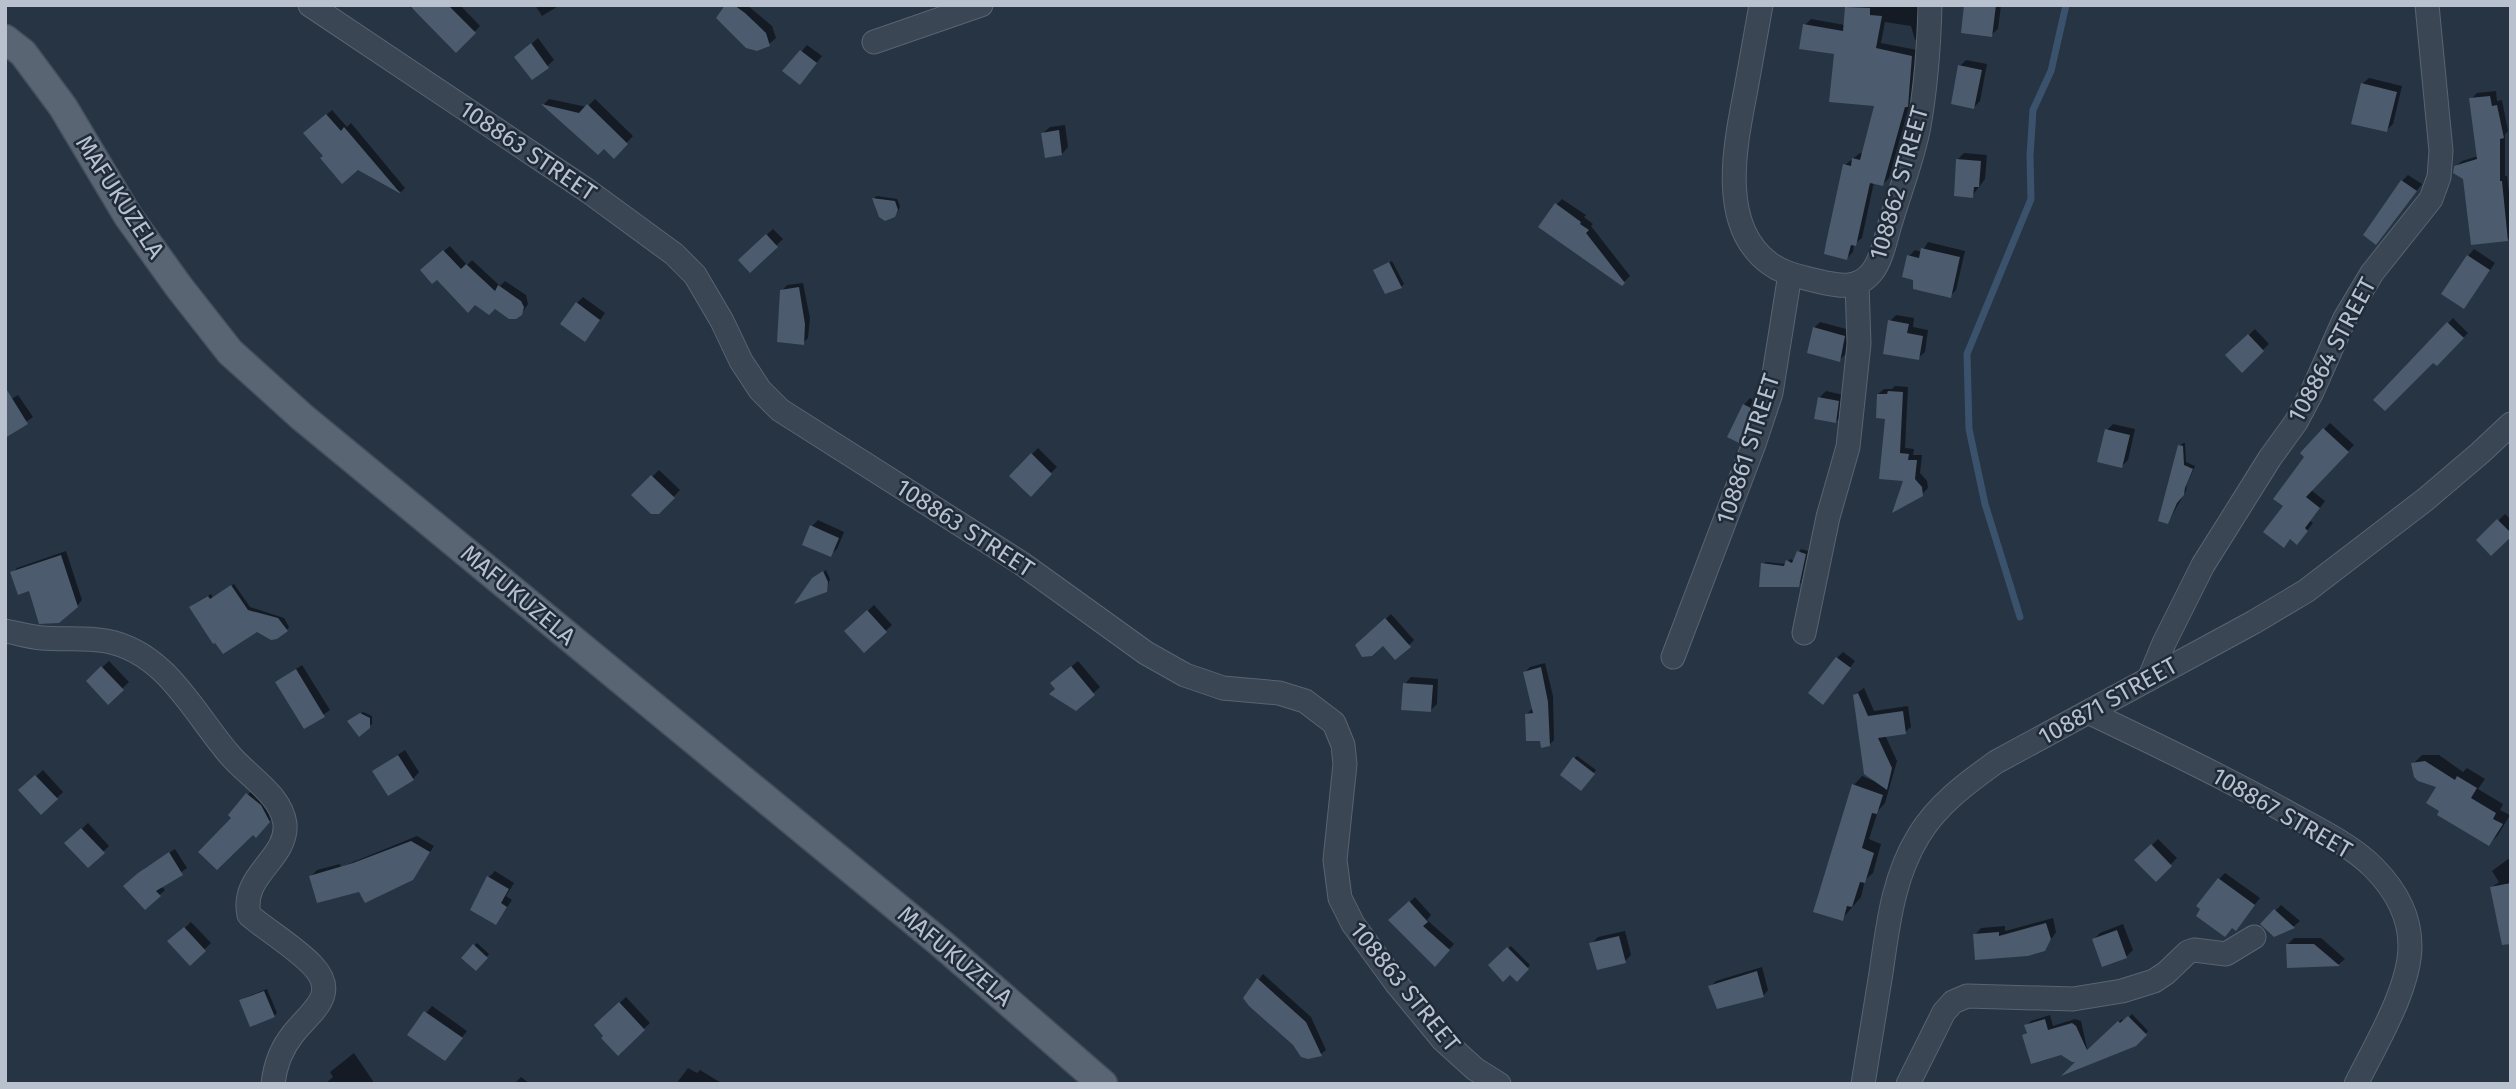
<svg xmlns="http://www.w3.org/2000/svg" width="2516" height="1089" font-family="'Fira Sans',sans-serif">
<rect width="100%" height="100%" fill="#263444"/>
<!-- shadow -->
<g fill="#0007">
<polygon points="407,5 460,5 480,26 456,51 423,17"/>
<polygon points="535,5 560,5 542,16"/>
<polygon points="727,5 747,5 772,26 776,38 769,44"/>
<polygon points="1850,5 1921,5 1920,36 1915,40 1911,26 1885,22 1881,43 1917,50 1913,99 1910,103 1889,178 1883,184 1874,182 1862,238 1854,244 1853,252 1847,258 1845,165 1860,153 1863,154 1876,105 1836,53 1805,25 1811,19 1845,25 1847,8"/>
<polygon points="1966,5 2001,5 1998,29 1991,35"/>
<polygon points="538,38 554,60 533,78 523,51"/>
<polygon points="807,45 822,56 806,76 785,71"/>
<polygon points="1966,60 1987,64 1980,101 1974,107 1960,66"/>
<polygon points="2369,78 2402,86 2393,124 2387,130 2362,84"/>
<polygon points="2496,91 2497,101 2502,100 2508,131 2505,134 2505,176 2507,176 2511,210 2511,237 2507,240 2456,166 2462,161 2478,156 2471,99 2477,93"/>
<polygon points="549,99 587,107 595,99 633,136 614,156 604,147 598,153 544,104"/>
<polygon points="332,110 347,127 351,123 405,188 401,192 358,168 325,156 311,128"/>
<polygon points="1065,125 1068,147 1062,154 1043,133 1050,127"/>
<polygon points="1964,153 1987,155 1985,179 1972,196 1958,159"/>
<polygon points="2408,175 2422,184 2382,236 2402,181"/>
<polygon points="877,196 897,199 900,206 898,212 894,215 880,216 874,198"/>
<polygon points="1562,199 1586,215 1584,217 1593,224 1591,226 1630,276 1622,284 1556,205"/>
<polygon points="773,229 783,239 750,270 740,260"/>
<polygon points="1928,242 1965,251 1956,290 1950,296 1909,256 1915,250 1922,252"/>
<polygon points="450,246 467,265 472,260 500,286 505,281 526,295 528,304 524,310 518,316 428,264"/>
<polygon points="2474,249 2495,263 2464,307 2468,256"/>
<polygon points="1392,261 1404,284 1401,287 1378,268"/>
<polygon points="803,283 810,318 808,338 803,343 782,291 787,285"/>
<polygon points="583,297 605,313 591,333 577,303"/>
<polygon points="1896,315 1914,318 1913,327 1928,330 1925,352 1918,358 1890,321"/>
<polygon points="2453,318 2468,333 2437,364 2433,360 2376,400"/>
<polygon points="1820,322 1850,330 1846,354 1839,360 1814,328"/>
<polygon points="2255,329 2269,344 2242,370 2228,355"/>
<polygon points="1895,386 1908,387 1905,448 1914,449 1913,455 1922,455 1920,473 1927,481 1928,488 1922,494 1905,479 1878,394 1884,389 1892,389"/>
<polygon points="1826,391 1844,395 1842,415 1836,422 1819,398"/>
<polygon points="18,395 33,417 5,436 5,403"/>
<polygon points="1750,398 1756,402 1745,435 1739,441 1744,405"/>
<polygon points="2330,423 2354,445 2311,490 2325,501 2310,521 2313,523 2303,536 2286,506 2307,457 2302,453"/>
<polygon points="2113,424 2135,429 2128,460 2122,466 2107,430"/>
<polygon points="2183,443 2185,443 2186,462 2195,466 2187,484 2186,491 2168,522 2180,446"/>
<polygon points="1038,448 1057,467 1030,494 1011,476"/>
<polygon points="659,470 680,490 658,513 634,495"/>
<polygon points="2505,514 2511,520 2511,534 2478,540"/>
<polygon points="818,520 844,532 837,549 830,555 812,526"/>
<polygon points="1801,549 1808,551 1801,583 1798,585 1763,564 1766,562 1786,564 1790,559 1795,561"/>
<polygon points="66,551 82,600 77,606 30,589 12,573 17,568"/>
<polygon points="826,570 830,579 826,591 813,579"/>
<polygon points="234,584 250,607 284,618 289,627 287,630 257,630 194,604 211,594 213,598"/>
<polygon points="874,605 892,625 864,651 846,632"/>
<polygon points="1391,614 1414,640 1409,645 1357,646"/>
<polygon points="1843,652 1855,661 1828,697 1837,658"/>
<polygon points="109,661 129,682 108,702 88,681"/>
<polygon points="1078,661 1100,687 1076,709 1057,689 1059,677"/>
<polygon points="1545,663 1553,696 1554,740 1549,745 1527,714 1533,708 1525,672 1530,667"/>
<polygon points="302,665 330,710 305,727 277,682"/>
<polygon points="1411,677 1438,679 1437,704 1431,710 1405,684"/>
<polygon points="1864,688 1874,711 1908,706 1911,727 1905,732 1885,735 1897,761 1885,803 1878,811 1869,839 1881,844 1873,873 1865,880 1861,897 1842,919 1854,785 1862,776 1874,781 1854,695"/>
<polygon points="363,712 372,716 372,724 359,734 352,719"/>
<polygon points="405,750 419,772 413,779 374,771"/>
<polygon points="2422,755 2439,755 2463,772 2467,768 2485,779 2478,789 2503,804 2500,810 2510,815 2498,835 2489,844 2438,786 2413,764"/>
<polygon points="1577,756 1596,770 1584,786 1574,759"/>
<polygon points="43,770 63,792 41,813 21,790"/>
<polygon points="254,788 275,815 262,830 230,815"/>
<polygon points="88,823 109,846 88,866 67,843"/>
<polygon points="417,836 434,846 412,879 360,889 311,876 317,870 340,864 341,867"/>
<polygon points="2158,839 2177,858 2156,879 2137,860"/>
<polygon points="175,849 187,868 161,886 165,890 145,908 125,886 145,868"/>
<polygon points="2511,857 2511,911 2492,887 2499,882 2492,871"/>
<polygon points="495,871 514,883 506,896 512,900 496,923 489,877"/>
<polygon points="2225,873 2260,898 2236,929 2219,879"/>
<polygon points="1415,897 1431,915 1427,920 1454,944 1435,965 1391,920"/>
<polygon points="2281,905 2300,921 2294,926 2275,935 2263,924"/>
<polygon points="2053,918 2056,932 2044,950 1975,935 1981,928 2005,926 2005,931"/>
<polygon points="191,922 211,943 190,963 170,942"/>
<polygon points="2123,924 2133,950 2126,957 2094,939 2100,933"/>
<polygon points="1625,931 1631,955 1625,961 1591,944 1598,937"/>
<polygon points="2294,938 2321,938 2345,959 2339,964 2288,966 2288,944"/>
<polygon points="477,943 489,954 476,969 463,958"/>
<polygon points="1511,946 1530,965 1517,980 1510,973 1490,965"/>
<polygon points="1762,967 1768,990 1763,996 1710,987 1716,981"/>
<polygon points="1263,974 1311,1017 1326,1050 1321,1054 1297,1046 1245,998"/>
<polygon points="267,989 277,1013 274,1016 244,998"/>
<polygon points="626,997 650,1023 618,1053 596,1025"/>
<polygon points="432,1006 467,1031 445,1059 409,1034"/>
<polygon points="2132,1014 2148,1031 2135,1045 2102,1038 2122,1019 2124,1022"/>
<polygon points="2050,1015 2053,1026 2075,1019 2081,1021 2088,1053 2024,1035 2028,1031 2026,1026 2031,1021"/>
<polygon points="354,1053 375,1084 325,1084 333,1077 330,1072"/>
<polygon points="688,1068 697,1073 700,1070 723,1084 676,1084"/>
<polygon points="521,1077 530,1084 514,1084"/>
</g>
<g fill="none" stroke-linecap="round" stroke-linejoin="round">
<!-- stream -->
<polyline stroke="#3b526d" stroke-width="7" points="2020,617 1985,504 1969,429 1967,354 2031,199 2030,156 2033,110 2051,71 2066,5"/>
</g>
<!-- building -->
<g fill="#4c5b6d">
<polygon points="409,5 448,5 476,33 456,53"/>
<polygon points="725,5 734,5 745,13 766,33 770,46 757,51 746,48 716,18"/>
<polygon points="1964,5 1996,5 1992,37 1961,33"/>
<polygon points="1845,7 1870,8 1870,15 1882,16 1876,48 1912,56 1908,107 1905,107 1883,186 1870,183 1856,246 1851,245 1847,260 1824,254 1826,243 1843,164 1851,166 1852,158 1860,160 1874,106 1829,102 1834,54 1799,49 1803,24 1843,31"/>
<polygon points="531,43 549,68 532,80 514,57"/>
<polygon points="800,50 817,63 800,85 782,71"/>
<polygon points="1958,65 1982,70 1974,109 1951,104"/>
<polygon points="2361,83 2397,92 2387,132 2351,124"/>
<polygon points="2490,96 2492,106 2497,105 2504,138 2500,139 2500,181 2502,181 2508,241 2471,245 2463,179 2453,173 2454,166 2477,159 2469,98"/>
<polygon points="541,104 579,113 587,104 628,144 614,159 604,149 598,155"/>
<polygon points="326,114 341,131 344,127 401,194 358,170 342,184 320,158 323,156 303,133"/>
<polygon points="1059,130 1062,155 1045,158 1041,133"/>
<polygon points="1956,159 1981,161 1979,187 1974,187 1973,198 1954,196"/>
<polygon points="2401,180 2417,191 2376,245 2363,235"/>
<polygon points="872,198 895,201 898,210 895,217 885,221 879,217"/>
<polygon points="1555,203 1581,222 1580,224 1589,230 1586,233 1625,283 1622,286 1538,227"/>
<polygon points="766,234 778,247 750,273 738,260"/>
<polygon points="1921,248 1960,257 1951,298 1913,289 1913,280 1902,277 1907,255 1919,258"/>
<polygon points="443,250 461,269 466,264 495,291 498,285 521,301 524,307 522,315 516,319 509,319 495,309 489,315 475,305 468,313 437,280 432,284 420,270"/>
<polygon points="2467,255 2490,270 2464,309 2441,294"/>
<polygon points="1389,262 1402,288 1385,294 1373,270"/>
<polygon points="799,287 805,324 804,345 777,342 780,290"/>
<polygon points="576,302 600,320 585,342 560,324"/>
<polygon points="1888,320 1909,324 1907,333 1923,336 1919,360 1883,354"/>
<polygon points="2447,322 2464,338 2437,366 2433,363 2385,411 2373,400"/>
<polygon points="1813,327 1845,336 1840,362 1807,353"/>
<polygon points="2248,334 2264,351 2242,373 2225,355"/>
<polygon points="5,387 28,424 5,438"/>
<polygon points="1888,391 1903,392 1900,453 1909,454 1908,460 1917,460 1915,479 1922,487 1923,496 1892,513 1903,481 1879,479 1885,419 1876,418 1877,394 1887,394"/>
<polygon points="1818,397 1839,401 1836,423 1814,419"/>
<polygon points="1743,404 1751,408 1739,443 1727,437"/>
<polygon points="2323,428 2349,452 2306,497 2320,508 2305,528 2308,531 2297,545 2290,539 2284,548 2263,532 2283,506 2273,499 2304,457 2300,453"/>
<polygon points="2105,429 2130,435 2122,468 2097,462"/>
<polygon points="2178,445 2183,446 2184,465 2193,469 2185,488 2184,495 2177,503 2168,524 2158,521"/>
<polygon points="1031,453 1052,474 1031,497 1009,476"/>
<polygon points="651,475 675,498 659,514 651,514 631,495"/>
<polygon points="2497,519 2511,533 2511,537 2491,556 2476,540"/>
<polygon points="810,525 839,538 831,557 802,545"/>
<polygon points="1797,551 1806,554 1799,587 1759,587 1761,563 1784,566 1786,560 1792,563"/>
<polygon points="61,555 78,607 59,623 39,624 29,591 18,595 10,572"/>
<polygon points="823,571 828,582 827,592 794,604 812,578"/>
<polygon points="231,585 248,610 278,618 288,631 277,639 271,640 257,632 223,654 215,643 213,644 189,607 208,596 210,599"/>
<polygon points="867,610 887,632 864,653 844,631"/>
<polygon points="1385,618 1411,647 1395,660 1383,646 1372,656 1362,657 1355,645"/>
<polygon points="1836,657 1851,668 1823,705 1808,693"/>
<polygon points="101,666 124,690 108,705 86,681"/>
<polygon points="1071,666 1095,695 1076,711 1049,694 1055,689 1050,683"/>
<polygon points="1541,667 1548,702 1550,746 1541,748 1540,741 1526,741 1525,714 1533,713 1523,672"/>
<polygon points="296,669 325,717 304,729 275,682"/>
<polygon points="1403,683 1433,685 1431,712 1401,710"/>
<polygon points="1858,693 1868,716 1903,711 1906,734 1878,738 1892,768 1887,790 1864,774 1853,695"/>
<polygon points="360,713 370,718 370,728 359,737 347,721"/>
<polygon points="398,755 414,780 388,796 372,771"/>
<polygon points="1573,757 1595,774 1581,791 1560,775"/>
<polygon points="2425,761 2455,780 2457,776 2477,788 2471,798 2496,813 2493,819 2503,824 2489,846 2437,815 2439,811 2426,803 2436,787 2418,781 2414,777 2411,763"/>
<polygon points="35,775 58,799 41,815 18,790"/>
<polygon points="1852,784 1883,795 1877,814 1872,813 1862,848 1874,853 1865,883 1860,882 1852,907 1847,906 1843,921 1813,912"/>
<polygon points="246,793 261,805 270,822 256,838 253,835 217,870 198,852 231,818 228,815"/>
<polygon points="81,828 105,853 88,868 64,843"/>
<polygon points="411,841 430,852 413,880 365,903 359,892 317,903 309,876 353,863"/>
<polygon points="2151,844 2172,866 2156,882 2134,860"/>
<polygon points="169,852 183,875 156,891 161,896 145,910 123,886 138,873"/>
<polygon points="487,876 509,889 501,903 507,907 496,925 470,910"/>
<polygon points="2218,878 2255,905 2236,931 2232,928 2225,937 2196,916 2200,909 2196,906"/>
<polygon points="2511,883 2511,944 2502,945 2490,887"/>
<polygon points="1409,901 1428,922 1423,926 1450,950 1435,967 1388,920"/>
<polygon points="2274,909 2295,928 2274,937 2260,924"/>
<polygon points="2046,923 2051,939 2045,951 2028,956 1975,960 1973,934 1999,932 1999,936"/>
<polygon points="184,927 206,951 190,966 167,941"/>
<polygon points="2117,930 2127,958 2102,967 2092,939"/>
<polygon points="1619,936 1626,963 1597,970 1589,943"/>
<polygon points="473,944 488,958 476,971 461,958"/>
<polygon points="2286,944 2314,944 2340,966 2287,968"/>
<polygon points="1507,947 1529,969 1517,982 1510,975 1503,982 1488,965"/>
<polygon points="1757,971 1764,997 1717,1009 1708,986"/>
<polygon points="1257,978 1306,1022 1322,1056 1308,1059 1301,1057 1293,1045 1249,1006 1243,998"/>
<polygon points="264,991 275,1017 250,1027 239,1000"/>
<polygon points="619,1002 645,1030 618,1056 601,1038 603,1036 594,1025"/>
<polygon points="424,1011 463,1038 445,1061 407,1035"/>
<polygon points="2128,1016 2147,1035 2136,1046 2061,1076 2075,1062 2072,1062 2061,1055 2031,1064 2022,1035 2027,1033 2024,1025 2045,1019 2048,1030 2072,1023 2076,1026 2087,1050 2118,1021 2120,1023"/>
</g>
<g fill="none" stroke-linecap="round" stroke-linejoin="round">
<defs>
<g id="minor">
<polyline points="310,5 588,191 674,254 695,275 722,321 741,361 760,390 780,410 1021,563 1146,653 1185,675 1223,688 1279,693 1305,701 1334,723 1343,745 1345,764 1335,860 1340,898 1353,924 1396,983 1443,1040 1475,1069 1499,1084"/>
<path d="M1761 5C1756 33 1751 61 1746 89 1736 142 1717 224 1769 263 1782 273 1798 276 1813 280 1835 285 1856 292 1872 272 1883 258 1886 235 1892 218 1901 188 1913 158 1919 126 1926 86 1929 46 1930 5"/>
<polyline points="874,42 981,5"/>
<path d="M5 631C17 633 30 637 42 638 63 640 85 637 106 641 166 652 193 712 229 754 247 776 281 794 285 824 288 859 240 875 249 915 269 932 295 947 313 966 340 995 310 1012 293 1034 281 1049 275 1065 273 1084"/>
<polyline points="1804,633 1828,517 1848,447 1859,344 1857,284"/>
<polyline points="1673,657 1754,444 1771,393 1790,274"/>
<polyline points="2149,679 2164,643 2203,565 2270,458 2296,422 2312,392 2344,320 2372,273 2431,199 2439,177 2441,151 2427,5"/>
<path d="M2088 712C2157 745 2226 778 2292 815 2318 829 2352 846 2373 867 2394 888 2410 915 2410 946 2410 988 2375 1046 2356 1084"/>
<path d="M1863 1084C1869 1047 1875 1010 1881 973 1888 925 1893 877 1919 835 1938 804 1967 783 1996 762L2254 622 2306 591 2426 499 2480 453 2511 424"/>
<polyline points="1908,1084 1944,1012 1953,1002 1967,996 2073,999 2122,991 2154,981 2166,973 2188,952 2194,950 2226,954 2254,937"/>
</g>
<polyline id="major" points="5,39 23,53 63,107 128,216 179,287 230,352 302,417 943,945 1103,1084"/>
</defs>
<!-- minor casing -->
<use href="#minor" stroke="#596471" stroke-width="25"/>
<!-- major casing -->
<use href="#major" stroke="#444f5d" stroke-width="31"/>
<!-- minor -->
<use href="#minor" stroke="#3b4654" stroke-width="23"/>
<!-- major -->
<use href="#major" stroke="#596573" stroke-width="28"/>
</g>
<g text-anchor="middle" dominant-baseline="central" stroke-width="5" stroke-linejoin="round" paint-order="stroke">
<!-- street labels -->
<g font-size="24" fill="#b8c1cd" stroke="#1f2b39">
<text transform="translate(528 151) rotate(34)">108863 STREET</text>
<text transform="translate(1899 183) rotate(-74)">108862 STREET</text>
<text transform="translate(120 197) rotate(57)">MAFUKUZELA</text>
<text transform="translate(2332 350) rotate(-62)">108864 STREET</text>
<text transform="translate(1748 449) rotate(-72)">108861 STREET</text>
<text transform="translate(965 528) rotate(33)">108863 STREET</text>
<text transform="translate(518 595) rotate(40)">MAFUKUZELA</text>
<text transform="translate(2108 701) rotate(-29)">108871 STREET</text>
<text transform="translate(2282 813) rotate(30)">108867 STREET</text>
<text transform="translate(955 956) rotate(40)">MAFUKUZELA</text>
<text transform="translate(1405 987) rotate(51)">108863 STREET</text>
</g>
</g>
<!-- border -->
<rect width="2516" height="1089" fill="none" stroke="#b8c1cd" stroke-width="14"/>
</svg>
